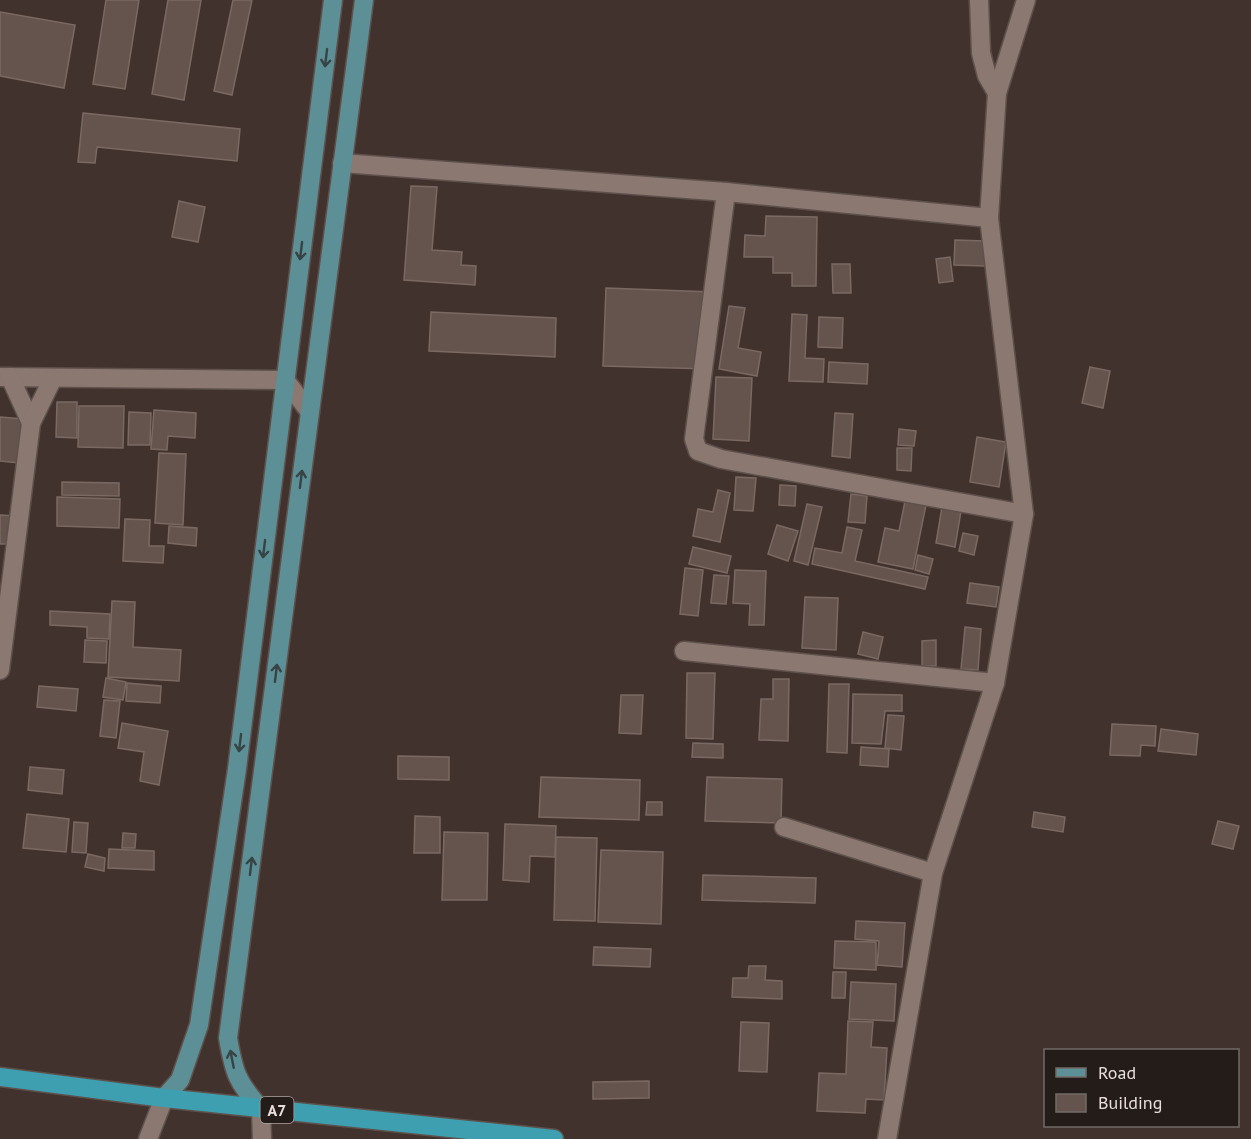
<svg xmlns="http://www.w3.org/2000/svg" width="1251" height="1139" font-family="'PT Sans',sans-serif">
<rect width="100%" height="100%" fill="#42322d"/>
<!-- building -->
<g fill="#65544e" stroke="#7a6963" stroke-width="1.5">
<polygon points="106,0 139,0 125,89 93,84"/>
<polygon points="168,0 201,0 184,100 152,94"/>
<polygon points="233,0 252,0 232,95 214,91"/>
<polygon points="0,12 75,25 64,88 0,76"/>
<polygon points="83,113 240,129 237,161 97,147 95,163 78,162"/>
<polygon points="411,186 437,187 432,250 462,252 461,265 476,266 475,285 404,280"/>
<polygon points="179,201 205,207 198,242 172,237"/>
<polygon points="766,216 817,217 816,286 792,286 792,273 773,273 773,257 744,257 745,235 765,236"/>
<polygon points="955,240 985,241 985,266 954,265"/>
<polygon points="950,257 953,281 939,283 936,259"/>
<polygon points="832,264 850,264 851,293 833,293"/>
<polygon points="606,288 712,292 709,369 603,366"/>
<polygon points="729,306 745,308 738,348 761,352 757,376 719,369"/>
<polygon points="431,312 556,318 555,357 429,351"/>
<polygon points="792,314 807,315 805,358 824,359 823,382 789,381"/>
<polygon points="819,317 843,318 842,348 818,347"/>
<polygon points="829,362 868,364 867,384 828,382"/>
<polygon points="1090,367 1110,371 1103,408 1082,403"/>
<polygon points="716,377 752,378 749,441 713,439"/>
<polygon points="57,402 77,402 77,438 56,437"/>
<polygon points="79,406 124,406 123,448 78,447"/>
<polygon points="154,410 196,413 195,438 168,436 167,450 151,449"/>
<polygon points="129,412 151,413 150,445 128,445"/>
<polygon points="835,413 853,414 850,458 832,456"/>
<polygon points="0,417 23,419 19,463 0,461"/>
<polygon points="899,429 916,431 914,446 898,445"/>
<polygon points="977,437 1006,442 999,487 970,482"/>
<polygon points="897,448 912,448 911,471 897,470"/>
<polygon points="159,453 186,454 183,525 155,523"/>
<polygon points="736,477 756,478 753,511 734,510"/>
<polygon points="62,482 119,483 119,496 62,495"/>
<polygon points="780,485 796,486 795,506 779,505"/>
<polygon points="718,490 730,493 720,542 693,536 698,509 713,512"/>
<polygon points="851,494 867,496 865,523 848,522"/>
<polygon points="57,497 120,499 119,528 57,526"/>
<polygon points="905,501 926,505 913,569 878,562 885,528 899,531"/>
<polygon points="807,504 822,507 808,565 794,561"/>
<polygon points="942,507 961,511 955,547 936,543"/>
<polygon points="0,515 16,516 14,544 0,544"/>
<polygon points="125,519 150,520 149,546 164,546 163,563 123,561"/>
<polygon points="777,525 798,531 788,561 768,554"/>
<polygon points="169,526 197,528 196,546 168,543"/>
<polygon points="847,527 862,530 855,561 928,577 925,589 812,564 815,548 842,553"/>
<polygon points="963,533 978,536 974,555 959,551"/>
<polygon points="693,547 731,556 727,573 689,564"/>
<polygon points="918,555 933,559 929,574 915,570"/>
<polygon points="685,568 703,570 698,616 680,614"/>
<polygon points="735,570 766,571 764,625 749,625 750,604 733,603"/>
<polygon points="714,575 729,576 726,604 711,603"/>
<polygon points="970,583 999,587 996,607 967,603"/>
<polygon points="805,597 838,598 836,650 802,648"/>
<polygon points="112,601 135,602 133,647 181,650 179,681 108,677"/>
<polygon points="50,611 110,614 109,639 87,638 87,627 50,625"/>
<polygon points="965,627 981,629 978,670 961,669"/>
<polygon points="863,632 883,637 878,659 858,654"/>
<polygon points="85,640 107,641 106,663 84,662"/>
<polygon points="936,640 936,666 922,666 922,641"/>
<polygon points="687,673 715,673 713,739 686,738"/>
<polygon points="106,678 126,682 123,700 103,697"/>
<polygon points="773,679 789,679 788,741 759,740 761,699 773,699"/>
<polygon points="127,683 161,686 160,703 126,701"/>
<polygon points="829,684 849,684 847,753 827,752"/>
<polygon points="39,686 78,689 76,711 37,707"/>
<polygon points="853,694 902,695 902,711 885,711 881,744 852,743"/>
<polygon points="621,695 643,695 641,734 619,733"/>
<polygon points="104,700 120,701 116,738 100,736"/>
<polygon points="888,715 904,716 901,750 885,748"/>
<polygon points="122,723 168,731 159,785 140,781 144,752 118,748"/>
<polygon points="1112,724 1156,726 1155,746 1141,745 1140,756 1110,755"/>
<polygon points="1161,729 1198,734 1196,755 1158,751"/>
<polygon points="693,743 723,744 723,758 692,757"/>
<polygon points="861,747 889,749 888,767 860,765"/>
<polygon points="398,756 449,757 449,780 398,779"/>
<polygon points="30,767 64,770 62,794 28,790"/>
<polygon points="541,777 640,780 639,820 539,817"/>
<polygon points="707,777 782,779 781,823 705,821"/>
<polygon points="647,802 662,802 662,815 646,815"/>
<polygon points="1034,812 1065,817 1063,832 1032,827"/>
<polygon points="27,814 69,819 66,852 23,848"/>
<polygon points="415,816 440,817 440,853 414,853"/>
<polygon points="1218,821 1239,826 1233,849 1212,844"/>
<polygon points="74,822 88,823 86,853 72,852"/>
<polygon points="505,824 556,826 555,857 530,856 529,882 503,880"/>
<polygon points="444,832 488,833 487,900 442,900"/>
<polygon points="123,833 136,834 135,848 122,848"/>
<polygon points="556,837 597,838 595,921 554,920"/>
<polygon points="109,849 154,851 154,870 108,868"/>
<polygon points="601,850 663,852 661,924 598,922"/>
<polygon points="88,854 105,858 104,871 85,867"/>
<polygon points="703,875 816,878 815,903 702,900"/>
<polygon points="856,921 905,923 902,967 877,965 879,941 855,939"/>
<polygon points="835,941 876,942 876,970 834,968"/>
<polygon points="594,947 651,949 650,967 593,965"/>
<polygon points="749,966 766,966 765,980 782,981 782,999 732,997 733,978 748,978"/>
<polygon points="833,972 846,972 845,998 832,998"/>
<polygon points="851,982 896,984 894,1021 849,1019"/>
<polygon points="848,1021 873,1022 871,1047 887,1048 884,1100 866,1099 865,1113 817,1111 819,1073 846,1074"/>
<polygon points="741,1022 769,1023 767,1072 739,1071"/>
<polygon points="649,1081 649,1098 593,1099 593,1082"/>
</g>
<g fill="none" stroke-linecap="round" stroke-linejoin="round">
<defs>
<g id="minor">
<polyline points="979,0 981,53 987,76 997,93"/>
<polyline points="342,163 726,192 989,218"/>
<polyline points="726,192 694,439 698,451 721,459 1024,514"/>
<polyline points="0,377 285,380 310,412"/>
<polyline points="10,377 31,423"/>
<polyline points="684,651 995,683"/>
<polyline points="0,670 31,423 53,378"/>
<polyline points="784,827 933,873"/>
<polyline points="261,1109 262,1139"/>
<polyline points="148,1139 164,1098"/>
<polyline points="887,1139 933,873 995,683 1024,514 989,218 997,93 1026,0"/>
</g>
<g id="major">
<polyline points="164,1098 180,1080 199,1025 237,769 333,0"/>
<path d="M261 1109C237 1082 234 1073 228 1038L364 0"/>
</g>
<polyline id="highway" points="0,1077 164,1098 554,1139"/>
</defs>
<!-- minor casing -->
<use href="#minor" stroke="#5e514c" stroke-width="21"/>
<!-- major casing -->
<use href="#major" stroke="#5e514c" stroke-width="21"/>
<!-- highway casing -->
<use href="#highway" stroke="#5e514c" stroke-width="21"/>
<!-- minor -->
<use href="#minor" stroke="#8a7871" stroke-width="18"/>
<!-- major -->
<use href="#major" stroke="#5c8f96" stroke-width="18"/>
<!-- highway -->
<use href="#highway" stroke="#3d9faf" stroke-width="18"/>
</g>
<!-- one-way arrows -->
<defs><path id="oneway-shaft" d="M-6 0H5M1.5-3L5.5 0L1.5 3" fill="none" stroke-width="1.6" stroke-linecap="round" stroke-linejoin="round" transform="scale(1.5)"/></defs>
<g stroke="#374445">
<use href="#oneway-shaft" transform="translate(326 58) rotate(97)"/>
<use href="#oneway-shaft" transform="translate(301 251) rotate(97)"/>
<use href="#oneway-shaft" transform="translate(301 479) rotate(-83)"/>
<use href="#oneway-shaft" transform="translate(264 549) rotate(97)"/>
<use href="#oneway-shaft" transform="translate(276 673) rotate(-83)"/>
<use href="#oneway-shaft" transform="translate(240 743) rotate(97)"/>
<use href="#oneway-shaft" transform="translate(251 866) rotate(-83)"/>
<use href="#oneway-shaft" transform="translate(232 1059) rotate(-101)"/>
</g>
<g text-anchor="middle" dominant-baseline="central" stroke-width="4.5" stroke-linejoin="round" paint-order="stroke">
<!-- shield labels -->
<rect fill="#231c19" stroke="#ada4a1" stroke-width="1.5" x="260.5" y="1097" width="33" height="26" rx="4.5"/>
<g font-size="16" font-weight="bold" fill="#e8dedb">
<text x="277" y="1110">A7</text>
</g>
</g>
<!-- legend -->
<rect x="1044" y="1049" width="195" height="78" fill="#231c19" stroke="#726a67" stroke-width="1.5"/>
<rect x="1056" y="1068" width="30" height="9" fill="#5c8f96" stroke="#726a67" stroke-width="1.5"/>
<text x="1098" y="1079" font-size="18" fill="#e8dedb">Road</text>
<rect x="1056" y="1094" width="30" height="18" fill="#65544e" stroke="#726a67" stroke-width="1.5"/>
<text x="1098" y="1109" font-size="18" fill="#e8dedb">Building</text>
</svg>
